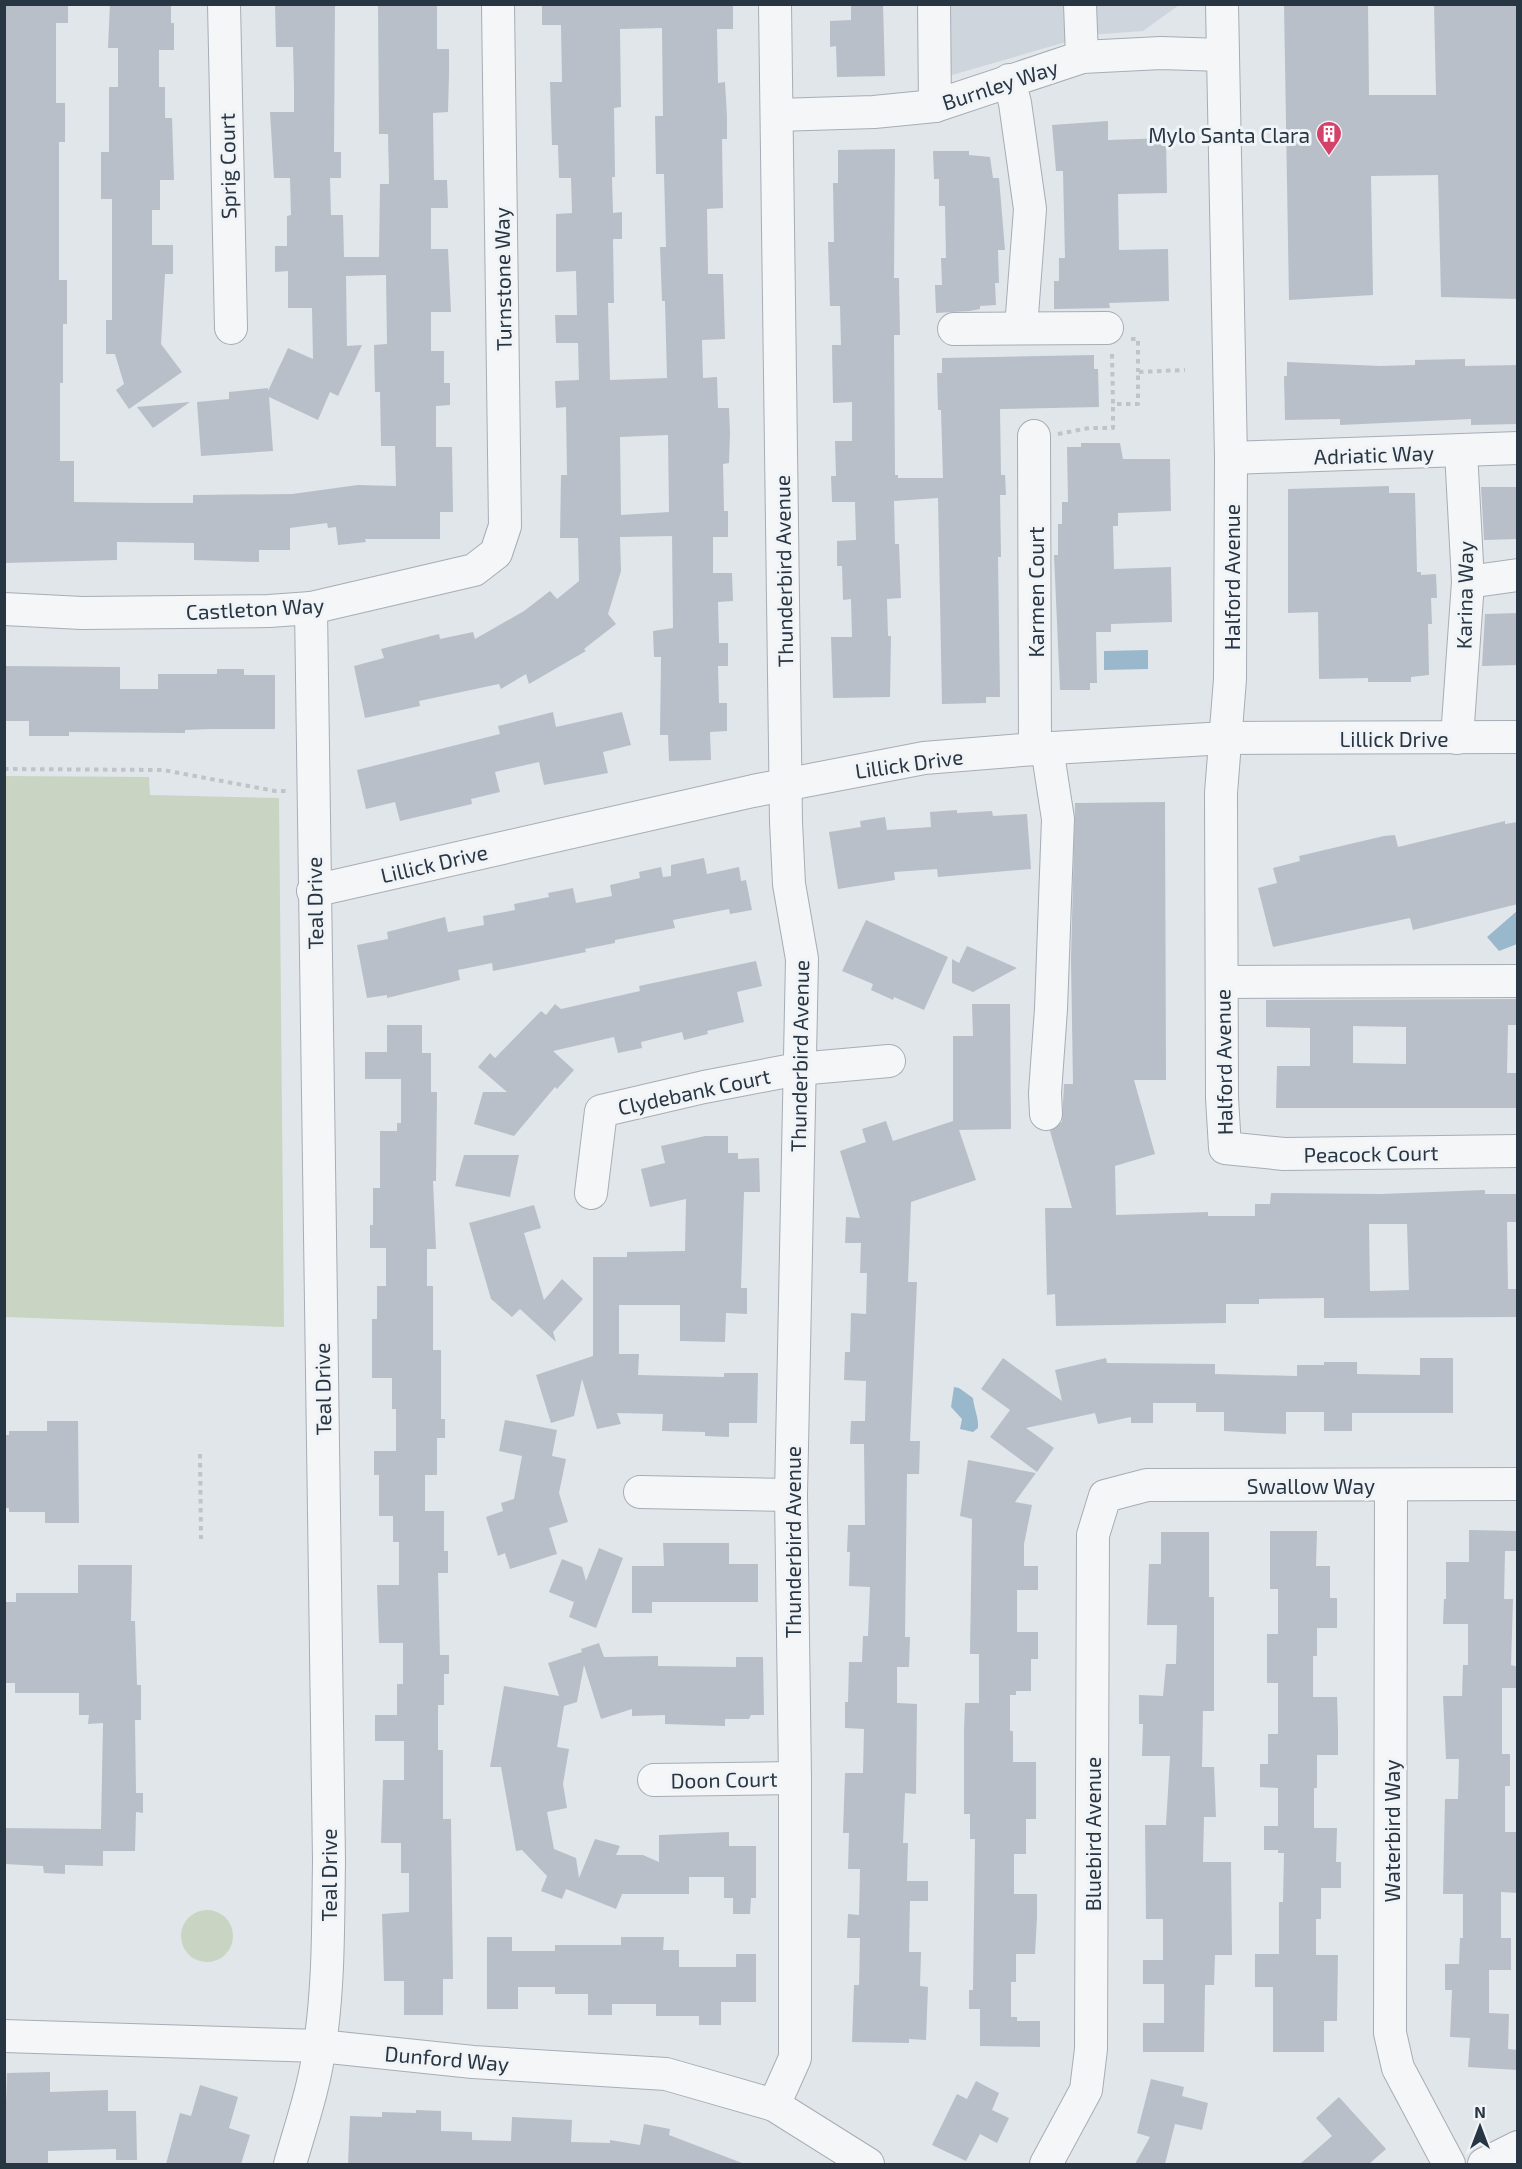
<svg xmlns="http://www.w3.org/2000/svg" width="1522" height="2169" font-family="'Exo 2',sans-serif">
<rect width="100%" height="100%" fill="#e1e6ea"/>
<!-- built -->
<polygon fill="#cfd5dc" points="920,5 1179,5 1143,31 1090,35 921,84"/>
<!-- green -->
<g fill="#c9d4c2">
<polygon points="5,776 149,777 150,795 279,798 284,1327 5,1317"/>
<circle cx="207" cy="1936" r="26"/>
</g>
<!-- water -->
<g fill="#9ab8cc">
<polygon points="1148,650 1148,669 1104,670 1104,651"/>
<polygon points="1517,911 1517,944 1499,951 1487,937"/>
<path d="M954 1387 959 1388 973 1398C974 1409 979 1418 978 1428L973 1432 960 1429 962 1419 951 1407Z"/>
</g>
<!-- building -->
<g fill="#b8bfc8" fill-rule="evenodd">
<polygon points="4,4 68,4 68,23 56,23 56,103 65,103 65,142 59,142 59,280 67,280 67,324 63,324 63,383 60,383 60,461 74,461 74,502 151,503 193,503 193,495 292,494 358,485 396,486 395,446 381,446 380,392 375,392 374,345 387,344 386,275 346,276 347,346 362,345 338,396 330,392 318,420 269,397 273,451 201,456 197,402 229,399 229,392 268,388 268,391 288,348 313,359 312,308 288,308 288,271 275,272 275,246 287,246 287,216 291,215 290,178 274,178 270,112 294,112 294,87 293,47 276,47 275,4 335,4 334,152 341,152 341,178 330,178 331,215 343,215 344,257 379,257 380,184 389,184 388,134 379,134 378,4 437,4 437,49 449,49 449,75 448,112 433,113 434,180 447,180 448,208 431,208 431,249 448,249 451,312 431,312 431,351 444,351 444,383 450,383 450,405 436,406 436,447 452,447 453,512 440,512 440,539 365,539 366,542 338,545 336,527 328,528 327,523 290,528 290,550 259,550 259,562 194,560 194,543 117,542 117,560 4,563"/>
<polygon points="110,4 171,4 171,23 174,23 174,50 159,50 159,87 165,87 165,118 172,118 174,180 160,180 160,210 152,210 152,245 173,245 173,274 165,274 161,344 182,372 129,409 116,390 124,384 115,354 106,354 106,320 112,320 112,199 101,199 101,152 109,152 109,87 118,87 118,48 108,48"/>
<path d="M542 4H733V29H717L718 83 725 82 727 117V139H722L723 208 707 209 708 274H723L725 339 702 340 703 378 717 377 718 408H729L730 433 729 463 723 464 724 511H728V537H713V573H732L733 601 718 602 719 643H728V666H718L719 703H727V731L710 732 711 760 669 761 668 735H660L661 657H654L653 631 673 628 672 536 620 537 621 571 608 614 616 624 584 649 586 651 529 684 526 674 501 689 499 684 419 701 420 706 365 718 354 666 384 658 381 649 439 634 440 639 473 632 475 639 524 611 550 591 557 599 579 581 578 538H560L561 475H567L566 407 556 408 555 381 579 380 578 343H556L555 315H577L576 271 556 272V214L572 213 571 178H559L558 145H552L550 82H562L561 25H542ZM662 28 663 116H655L656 174H664L666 247H660L662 301H665L667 378 610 380 608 303H614L613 239H622V212L613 213 612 177H615L614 108 621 107 620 29ZM668 435 669 512 621 515 620 437Z"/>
<polygon points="851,4 883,4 885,76 837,77 836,46 830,47 830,21 851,20"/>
<polygon points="1284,4 1368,4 1369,95 1436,95 1434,4 1518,4 1518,299 1441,297 1438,175 1371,176 1373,295 1289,300"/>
<polygon points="1108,121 1108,140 1166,138 1167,193 1118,194 1119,250 1168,249 1169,301 1109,303 1110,308 1054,309 1054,281 1059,281 1059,258 1065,258 1063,171 1056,171 1052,125"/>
<polygon points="895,149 894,278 899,278 900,335 894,335 895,475 898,475 898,478 943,478 941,410 938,410 937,373 942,373 942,358 1094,355 1094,369 1098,369 1099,407 1000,409 1001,475 1005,475 1006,495 1000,495 1001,557 998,557 1000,697 986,697 986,703 942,704 938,498 894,501 895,544 899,544 901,598 887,599 888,636 891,636 890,697 833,698 831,637 852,637 851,599 843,600 842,566 837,566 837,541 856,540 855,502 832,502 831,476 836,476 835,441 852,441 852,402 833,403 832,345 841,345 840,306 830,306 828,242 834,242 833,183 838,183 838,150"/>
<polygon points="933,151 969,151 969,155 990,157 993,178 999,178 1005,250 998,250 999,283 995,283 996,305 980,306 980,309 970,311 936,313 935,285 942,285 941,258 946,258 945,206 939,206 939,179 934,179"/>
<polygon points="1465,359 1465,366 1518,365 1518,424 1471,425 1471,419 1340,425 1340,419 1285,420 1284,376 1287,376 1287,362 1380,366 1415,365 1415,360"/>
<polygon points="190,402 153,428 137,407"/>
<polygon points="1081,443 1120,443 1123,459 1170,459 1171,511 1118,513 1118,526 1113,526 1114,569 1171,567 1172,622 1111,624 1111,632 1096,632 1097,683 1090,683 1090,690 1060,690 1054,555 1058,555 1058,524 1062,524 1062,502 1068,502 1067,447 1081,447"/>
<polygon points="1389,486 1389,493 1415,493 1417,572 1421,572 1421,575 1436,574 1437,598 1431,598 1432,624 1428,624 1429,675 1411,677 1411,682 1368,682 1368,678 1319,679 1318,612 1288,613 1288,489"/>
<polygon points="1481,487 1518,487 1518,539 1484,540"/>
<polygon points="1518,613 1518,665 1482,666 1485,614"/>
<polygon points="4,666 120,667 120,689 158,689 158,674 217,674 217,669 244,669 244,675 275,675 275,729 211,729 185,730 185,733 69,732 69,736 29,736 29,721 4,721"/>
<polygon points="553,712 556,727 622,712 631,745 603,752 608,773 544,785 539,762 495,772 500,792 471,799 472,804 400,821 395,802 366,809 357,770 500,734 498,726"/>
<path d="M1165 802 1166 1080H1134L1155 1154 1115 1166 1116 1215 1208 1212V1216H1255V1204H1270L1271 1193 1381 1194 1485 1190V1194H1518V1222H1507L1508 1289H1518V1317L1324 1318V1298L1259 1299V1304H1226V1323L1056 1326 1055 1294 1047 1295 1045 1208H1072L1050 1131 1062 1122 1064 1084H1073L1071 959 1075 803ZM1369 1224H1407L1409 1290 1370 1291Z"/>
<polygon points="957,810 957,813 992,811 993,816 1027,814 1031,869 938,877 937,869 894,872 895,880 838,889 829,832 861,827 860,821 885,817 887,830 931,827 930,812"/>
<polygon points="1505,821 1505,824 1518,822 1518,904 1413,930 1410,918 1273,947 1258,888 1277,883 1273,868 1300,861 1299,856 1384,836 1395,835 1398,847"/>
<polygon points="704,858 707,874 739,867 741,881 746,880 752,910 730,914 729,909 673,920 675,928 615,940 615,943 585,949 586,952 493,971 492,963 458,970 460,980 387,998 387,995 367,998 357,945 388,939 387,932 445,917 448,932 484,925 483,916 515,910 514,904 549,897 548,893 573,888 576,903 612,896 610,885 640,878 639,872 661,867 663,877 671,876 671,865"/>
<polygon points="866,920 948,957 924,1010 894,997 893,1000 871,990 873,984 842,971"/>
<polygon points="967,946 1017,968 973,992 952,983 952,959 959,963"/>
<polygon points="756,961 762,986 737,992 744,1022 707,1031 708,1034 684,1040 682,1032 641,1042 642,1048 618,1053 614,1037 553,1051 574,1070 557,1089 555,1087 514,1136 474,1124 483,1092 507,1092 478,1067 490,1053 495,1058 541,1011 546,1015 555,1004 561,1009 640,991 639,986"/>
<path d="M1518 999V1025H1508L1507 1073H1518V1108H1276L1277 1066H1310V1028L1266 1027V1000ZM1353 1026 1406 1027V1064L1353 1063Z"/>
<polygon points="972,1004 1010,1004 1011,1129 959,1130 976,1180 911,1202 908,1282 917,1282 910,1441 920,1441 919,1474 907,1474 905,1637 910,1637 909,1667 897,1667 897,1703 917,1704 916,1794 905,1793 903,1843 908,1843 907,1881 928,1881 928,1901 910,1901 909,1952 921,1952 920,1986 928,1987 926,2040 909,2039 909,2043 852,2042 854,1985 859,1985 860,1938 847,1938 848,1914 859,1915 860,1869 848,1869 849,1833 843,1833 845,1773 863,1773 864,1729 845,1728 845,1702 848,1702 849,1662 862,1662 863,1636 868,1636 870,1587 849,1586 850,1552 847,1552 848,1525 865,1525 864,1444 850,1444 851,1421 865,1421 866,1381 844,1380 845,1352 850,1352 851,1313 866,1314 867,1273 860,1273 861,1243 845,1243 846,1217 860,1218 840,1151 866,1142 862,1129 886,1121 893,1141 953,1121 953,1036 973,1036"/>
<polygon points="387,1025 422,1025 422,1053 431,1053 431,1092 437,1092 436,1181 433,1181 436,1249 427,1249 427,1286 433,1286 433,1350 441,1350 441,1419 445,1419 445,1438 437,1438 437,1475 425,1475 425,1511 444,1511 444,1551 448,1551 448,1573 438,1573 440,1655 449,1655 449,1674 444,1674 444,1705 438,1705 438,1750 443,1750 443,1819 451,1819 453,1979 443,1979 443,2015 404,2015 404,1981 384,1981 382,1914 409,1912 409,1873 401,1873 401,1843 381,1843 383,1780 404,1780 404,1741 375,1741 375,1715 397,1715 397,1684 403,1684 403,1643 379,1643 377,1585 399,1585 399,1542 393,1542 393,1516 379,1516 379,1475 374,1475 374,1451 396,1451 396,1409 392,1409 392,1378 372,1378 372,1319 377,1319 377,1286 386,1286 386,1248 370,1248 370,1225 373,1225 373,1188 380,1188 380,1131 397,1131 397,1123 401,1123 401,1079 365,1079 365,1052 387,1052"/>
<polygon points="705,1136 728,1136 728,1153 738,1153 738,1159 759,1158 760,1192 744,1192 741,1288 747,1288 747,1314 726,1313 725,1342 680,1341 680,1305 619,1305 619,1354 639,1354 638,1375 724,1377 724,1373 758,1373 757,1423 729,1423 729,1437 705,1436 705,1432 662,1431 663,1414 617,1413 621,1424 597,1429 582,1379 574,1416 551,1423 536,1375 593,1356 593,1257 627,1257 627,1252 685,1251 686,1199 650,1207 641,1169 665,1163 661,1146"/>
<polygon points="464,1155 519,1155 510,1197 455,1186"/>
<polygon points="534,1205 541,1228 524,1233 544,1300 562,1279 583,1299 553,1332 556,1342 520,1309 512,1317 491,1299 469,1223"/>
<polygon points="1003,1358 1062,1401 1055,1370 1106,1358 1107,1363 1215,1364 1215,1374 1297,1376 1297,1365 1324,1365 1324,1362 1357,1362 1357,1374 1420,1375 1420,1358 1453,1358 1453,1413 1352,1413 1352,1431 1324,1431 1324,1412 1286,1412 1286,1434 1261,1433 1224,1431 1224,1412 1196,1412 1196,1403 1153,1403 1153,1423 1131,1423 1131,1417 1098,1424 1095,1413 1026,1428 1054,1448 1037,1472 990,1437 1010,1410 981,1389"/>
<polygon points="505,1420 557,1430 552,1456 566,1459 559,1493 568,1522 549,1528 557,1554 510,1569 505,1553 498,1556 486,1517 503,1511 501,1503 514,1499 522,1456 499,1451"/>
<polygon points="47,1421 78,1421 79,1523 45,1523 45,1512 9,1512 9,1508 4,1508 4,1435 9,1435 9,1431 47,1431"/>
<polygon points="968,1460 1036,1473 1015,1502 1032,1505 1024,1544 1024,1566 1038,1566 1038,1590 1017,1590 1017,1632 1038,1632 1038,1659 1031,1659 1031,1691 1016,1691 1016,1695 1010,1695 1010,1731 1013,1731 1013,1762 1036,1762 1036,1819 1026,1819 1026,1854 1014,1854 1014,1894 1037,1894 1037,1917 1035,1954 1016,1954 1016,1982 1011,1982 1011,2017 1017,2017 1017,2021 1040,2021 1040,2047 980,2046 980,2009 969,2009 969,1990 973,1990 975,1839 970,1839 970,1814 964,1814 964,1731 965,1703 979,1703 979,1654 970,1654 972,1519 960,1516"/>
<polygon points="1469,1530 1516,1531 1516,1551 1505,1551 1504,1599 1513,1599 1511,1665 1518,1667 1518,1688 1502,1688 1502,1754 1510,1754 1510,1786 1505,1786 1505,1832 1518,1832 1518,1893 1501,1892 1501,1938 1511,1938 1511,1970 1489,1970 1489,2013 1509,2014 1508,2049 1518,2050 1518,2070 1468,2067 1470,2038 1450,2037 1452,1990 1445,1990 1445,1964 1459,1964 1460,1938 1463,1938 1463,1894 1443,1894 1445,1799 1458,1799 1459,1759 1446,1759 1443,1696 1462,1696 1463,1665 1468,1665 1468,1624 1443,1624 1444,1599 1446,1599 1446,1562 1469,1562"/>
<polygon points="1270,1531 1317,1531 1316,1566 1330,1566 1330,1598 1337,1598 1337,1628 1317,1628 1317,1656 1313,1656 1313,1697 1337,1697 1338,1728 1338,1755 1317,1755 1317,1788 1314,1788 1314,1828 1337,1828 1336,1862 1341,1862 1341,1888 1321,1888 1321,1919 1316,1919 1316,1955 1338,1955 1337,2021 1324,2021 1324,2052 1273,2052 1273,1987 1255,1987 1255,1954 1279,1954 1279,1902 1283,1902 1284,1853 1278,1853 1278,1850 1264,1850 1264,1826 1278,1826 1278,1788 1260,1787 1260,1764 1268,1764 1268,1734 1278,1734 1278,1683 1267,1683 1267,1634 1278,1634 1278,1589 1270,1589"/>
<polygon points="1161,1532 1209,1532 1209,1597 1214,1597 1214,1711 1203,1711 1202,1767 1214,1767 1216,1817 1204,1817 1203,1862 1231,1862 1232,1955 1215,1955 1214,1985 1205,1985 1204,2052 1143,2052 1143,2023 1164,2023 1164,1984 1143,1984 1143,1960 1163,1960 1163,1919 1146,1919 1145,1825 1166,1825 1170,1756 1142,1756 1143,1724 1139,1724 1139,1695 1163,1696 1166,1664 1176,1664 1177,1625 1147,1625 1149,1564 1161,1564"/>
<polygon points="663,1543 729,1543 729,1564 758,1564 758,1602 652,1602 652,1613 632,1613 632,1566 664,1566"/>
<polygon points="599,1548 623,1558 596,1628 569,1617 574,1602 549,1592 562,1559 582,1567 586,1581"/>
<polygon points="78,1565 132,1565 131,1621 135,1621 137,1685 141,1685 141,1720 135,1720 136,1793 143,1793 143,1813 136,1812 135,1851 103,1851 103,1866 65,1865 65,1874 44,1873 43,1866 4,1864 4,1828 101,1829 103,1723 88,1724 89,1715 79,1715 79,1693 15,1693 15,1683 4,1683 4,1602 16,1602 16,1593 78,1593"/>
<polygon points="599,1643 604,1657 658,1656 658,1666 736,1667 736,1657 763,1657 764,1715 751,1715 749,1719 725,1719 725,1726 665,1724 665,1715 632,1716 632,1709 601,1719 584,1665 577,1702 564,1706 557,1747 569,1749 563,1784 567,1808 547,1812 554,1849 576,1858 579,1878 595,1839 620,1846 616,1855 643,1855 659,1862 659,1835 729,1832 729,1846 756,1846 756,1898 751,1898 750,1914 733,1914 733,1898 724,1898 724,1877 689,1877 689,1894 622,1894 616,1909 566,1889 562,1899 541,1891 547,1876 522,1850 516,1851 501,1767 490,1767 504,1686 559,1696 548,1663 582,1652 581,1649"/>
<polygon points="487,1937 512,1937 512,1951 555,1951 555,1945 621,1945 621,1937 664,1937 663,1950 679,1950 679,1967 736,1967 736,1954 756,1954 756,2002 721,2002 721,2025 699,2025 699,2016 656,2016 656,2004 612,2004 612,2015 588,2015 588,1994 555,1994 555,1987 518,1987 518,2009 487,2009"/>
<polygon points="50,2072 50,2092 108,2090 108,2111 136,2111 137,2160 116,2160 116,2149 48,2151 48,2164 4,2164 7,2073"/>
<polygon points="1151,2079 1184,2087 1182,2096 1208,2103 1202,2130 1175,2124 1165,2164 1135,2164 1150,2137 1137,2133"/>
<polygon points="976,2081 999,2093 992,2110 1009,2118 997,2143 980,2134 966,2161 932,2145 957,2094 967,2099"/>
<polygon points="200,2085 238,2097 229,2128 250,2135 241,2164 166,2164 180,2113 191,2116"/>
<polygon points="1339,2097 1386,2149 1369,2164 1300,2164 1332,2136 1316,2118"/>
<polygon points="416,2110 441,2111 441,2131 472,2132 472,2140 511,2141 512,2117 572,2120 571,2142 610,2143 610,2140 640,2145 644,2124 670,2129 669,2135 742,2163 348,2164 350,2116 382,2117 382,2112 416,2113"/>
</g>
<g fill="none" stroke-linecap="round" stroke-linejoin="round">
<defs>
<g id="minor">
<polyline points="224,4 231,328"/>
<polyline points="934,4 935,106"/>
<polyline points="1080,4 1082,57"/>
<polyline points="1222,4 1231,458 1230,679 1221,793 1222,1098 1225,1148 1284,1154 1518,1151"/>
<polyline points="1009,80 1015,103 1030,209 1021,328"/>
<polyline points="777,115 874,112 935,106 1082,57 1161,53 1222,55"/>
<polyline points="954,329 1107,328"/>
<polyline points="1034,436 1035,749"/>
<polyline points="1231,458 1518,448"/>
<polyline points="1468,582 1518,575"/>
<polyline points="4,609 82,613 269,611 311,608 474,570 496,553 505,526 498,4"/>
<polyline points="1457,738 1468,582 1461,451"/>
<polyline points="313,891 753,791 924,758 1035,749 1226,738 1518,737"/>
<polyline points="1222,982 1518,981"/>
<polyline points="1046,1114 1045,1093 1051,1009 1058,819 1047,748"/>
<polyline points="591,1193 601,1111 704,1087 798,1069 889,1061"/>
<polyline points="1391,1485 1390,2033 1398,2068 1449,2164"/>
<polyline points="640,1492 791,1495"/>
<polyline points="654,1780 795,1778"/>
<polyline points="4,2036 320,2046 473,2062 666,2074 774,2105 868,2164"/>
<polyline points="774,2105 795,2058 795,1778 791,1495 802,959 789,884 786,822 775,4"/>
<path d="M290 2164C301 2125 315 2086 320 2044 329 1984 328 1922 329 1861L311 608"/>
<polyline points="1046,2164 1086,2090 1091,2049 1093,1535 1105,1496 1147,1485 1518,1484"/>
<polyline points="1484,2164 1518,2147"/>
</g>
</defs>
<!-- minor casing -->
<use href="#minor" stroke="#a6adb5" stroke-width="34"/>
<!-- path -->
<g stroke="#bfc4c9" stroke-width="4" stroke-dasharray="4.5 4.5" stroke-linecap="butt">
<polyline points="1131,339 1138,339 1138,372"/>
<polyline points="1112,354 1113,404 1138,404 1138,372 1185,370"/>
<polyline points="1058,434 1089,428 1113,428 1113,404"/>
<polyline points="4,769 163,770 275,791 289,791"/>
<polyline points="200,1454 201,1539"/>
</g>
<!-- minor -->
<use href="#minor" stroke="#f4f6f8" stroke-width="32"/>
</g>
<!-- icons -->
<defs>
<symbol id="building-pin" viewBox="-11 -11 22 30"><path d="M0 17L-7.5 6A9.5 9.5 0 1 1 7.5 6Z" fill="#d44169" stroke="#f1f4f7"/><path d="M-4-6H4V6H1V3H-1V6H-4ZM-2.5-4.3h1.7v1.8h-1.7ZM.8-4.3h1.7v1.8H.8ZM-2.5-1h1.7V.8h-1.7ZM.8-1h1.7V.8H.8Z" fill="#fff"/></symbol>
</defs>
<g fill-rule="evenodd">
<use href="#building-pin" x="1314" y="119" width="30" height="40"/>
</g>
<g text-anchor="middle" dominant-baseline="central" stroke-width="6" stroke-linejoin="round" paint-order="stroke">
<!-- street labels -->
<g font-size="21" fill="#283543" stroke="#f1f4f7">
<text transform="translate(1000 84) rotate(-18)">Burnley Way</text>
<text transform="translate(227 166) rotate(-91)">Sprig Court</text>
<text transform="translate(502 279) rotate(-91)">Turnstone Way</text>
<text transform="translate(1374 454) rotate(-2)">Adriatic Way</text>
<text transform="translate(783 571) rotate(-91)">Thunderbird Avenue</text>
<text transform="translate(1231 577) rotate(-90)">Halford Avenue</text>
<text transform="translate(1035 592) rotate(-90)">Karmen Court</text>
<text transform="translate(1464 595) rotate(-89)">Karina Way</text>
<text transform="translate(255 608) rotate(-3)">Castleton Way</text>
<text x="1394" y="738">Lillick Drive</text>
<text transform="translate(909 763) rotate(-8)">Lillick Drive</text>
<text transform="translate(434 863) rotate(-13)">Lillick Drive</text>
<text transform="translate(314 903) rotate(-91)">Teal Drive</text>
<text transform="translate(799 1056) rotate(-89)">Thunderbird Avenue</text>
<text transform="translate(1223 1062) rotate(-91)">Halford Avenue</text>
<text transform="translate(694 1091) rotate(-12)">Clydebank Court</text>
<text transform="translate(1371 1153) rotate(-1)">Peacock Court</text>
<text transform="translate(322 1389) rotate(-91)">Teal Drive</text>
<text x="1311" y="1485">Swallow Way</text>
<text transform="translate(792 1542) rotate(-90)">Thunderbird Avenue</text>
<text transform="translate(724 1779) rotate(-1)">Doon Court</text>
<text transform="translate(1391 1831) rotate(-90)">Waterbird Way</text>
<text transform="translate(1092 1834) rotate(-90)">Bluebird Avenue</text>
<text transform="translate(328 1875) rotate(-90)">Teal Drive</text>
<text transform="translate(447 2058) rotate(5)">Dunford Way</text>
</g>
<!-- poi labels -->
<g font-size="21" fill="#283543" stroke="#f1f4f7" text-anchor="end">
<text x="1310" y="134">Mylo Santa Clara</text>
</g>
</g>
<!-- border -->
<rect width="1522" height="2169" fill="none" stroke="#283543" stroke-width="12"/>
<!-- north arrow -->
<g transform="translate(1480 2127)" stroke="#f1f4f7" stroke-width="4.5" paint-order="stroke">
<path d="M0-4.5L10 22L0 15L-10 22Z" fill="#283543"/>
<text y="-9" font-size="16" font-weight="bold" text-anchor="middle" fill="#283543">N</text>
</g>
</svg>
